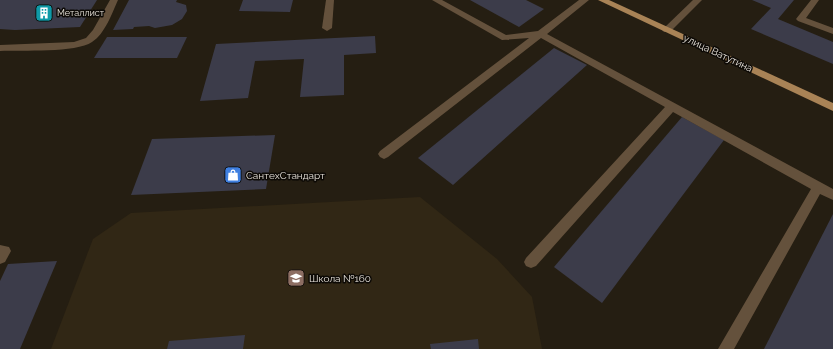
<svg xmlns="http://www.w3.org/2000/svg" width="833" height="349" font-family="Raleway,sans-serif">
<rect width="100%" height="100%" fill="#251e12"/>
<!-- built -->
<polygon fill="#312715" points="420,197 497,259 532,297 542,349 51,349 93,239 131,213"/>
<!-- building -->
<g fill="#3c3c4a">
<polygon points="0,0 97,0 80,27 15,30 0,29"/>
<polygon points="129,0 177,0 176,2 186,5 187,11 182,19 172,25 155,28 149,26 134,27 133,29 113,30"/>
<polygon points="243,0 293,0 290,12 239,11"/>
<polygon points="470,0 526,0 544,9 519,27"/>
<polygon points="752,0 794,0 778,19 833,42 833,64 751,29 771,8"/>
<polygon points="375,36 376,53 344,55 344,95 300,97 304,59 255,61 248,98 200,101 216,44"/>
<polygon points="107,37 187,37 177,58 94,58"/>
<polygon points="554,48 587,65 453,185 418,158"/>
<polygon points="682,117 724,140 602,303 554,267"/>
<polygon points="275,135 266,189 131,195 152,139"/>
<polygon points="833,214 833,349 764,349"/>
<polygon points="57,261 20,349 0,349 0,281 8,264"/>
<polygon points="245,335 243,349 167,349 169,341"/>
<polygon points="478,339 479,349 431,349 430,344"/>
</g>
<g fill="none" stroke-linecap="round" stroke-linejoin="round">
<!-- minor -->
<g fill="#64513c" fill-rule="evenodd">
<path d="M110 0H118C112 13 105 34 92 42 76 53 22 50 0 51V45L74 42 86 38 93 30Z"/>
<polygon points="326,0 334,0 332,28 327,31 322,28"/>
<polygon points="432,0 442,0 506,35 538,31 579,0 589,0 547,34 833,189 833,200 820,194 734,349 718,349 811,189 673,112 536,266 531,268 526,266 524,262 526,258 665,107 541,38 388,157 384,159 380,157 378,154 380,151 529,38 502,40"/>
<polygon points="693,0 702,0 670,32 664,32 662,30 664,28"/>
<polygon points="811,0 819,0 806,18 833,28 833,34 798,21 796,19"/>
<polygon points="0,245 9,247 11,251 5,262 0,264"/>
</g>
<!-- major -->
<polygon fill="#a98356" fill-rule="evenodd" points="598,0 609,0 833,103 833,111"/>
</g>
<!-- icons -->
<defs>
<symbol id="building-square" viewBox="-11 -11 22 22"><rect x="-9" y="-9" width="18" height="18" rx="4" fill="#0f9aa8" stroke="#0c0905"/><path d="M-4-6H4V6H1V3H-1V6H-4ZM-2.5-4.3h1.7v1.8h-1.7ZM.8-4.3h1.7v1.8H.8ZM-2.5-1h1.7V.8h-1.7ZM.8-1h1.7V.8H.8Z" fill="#fff"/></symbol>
<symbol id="shop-square" viewBox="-11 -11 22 22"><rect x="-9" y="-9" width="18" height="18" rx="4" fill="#3f7fe0" stroke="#0c0905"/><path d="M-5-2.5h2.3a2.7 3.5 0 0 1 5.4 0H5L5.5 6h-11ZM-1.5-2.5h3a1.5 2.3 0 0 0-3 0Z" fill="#fff"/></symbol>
<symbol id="school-square" viewBox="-11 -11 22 22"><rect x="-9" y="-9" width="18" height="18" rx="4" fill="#8d6e63" stroke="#0c0905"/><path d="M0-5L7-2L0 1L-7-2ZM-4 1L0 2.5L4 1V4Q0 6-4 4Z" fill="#fff"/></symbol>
</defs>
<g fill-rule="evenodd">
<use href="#building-square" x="34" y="3" width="20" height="20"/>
<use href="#shop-square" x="223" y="165" width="20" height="20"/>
<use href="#school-square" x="286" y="268" width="20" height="20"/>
</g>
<g text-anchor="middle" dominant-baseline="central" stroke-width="3" stroke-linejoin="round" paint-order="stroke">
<!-- far-poi labels -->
<g font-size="9" fill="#e8e3db" stroke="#0c0905" text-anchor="start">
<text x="57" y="13">Металлист</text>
</g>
<!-- street labels -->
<g font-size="10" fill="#e8e3db" stroke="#0c0905">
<text transform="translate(718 53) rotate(25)">улица Ватутина</text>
</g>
<!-- poi labels -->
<g font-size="10" fill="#e8e3db" stroke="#0c0905" text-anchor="start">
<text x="246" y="175">СантехСтандарт</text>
<text x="309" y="278">Школа №160</text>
</g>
</g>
</svg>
